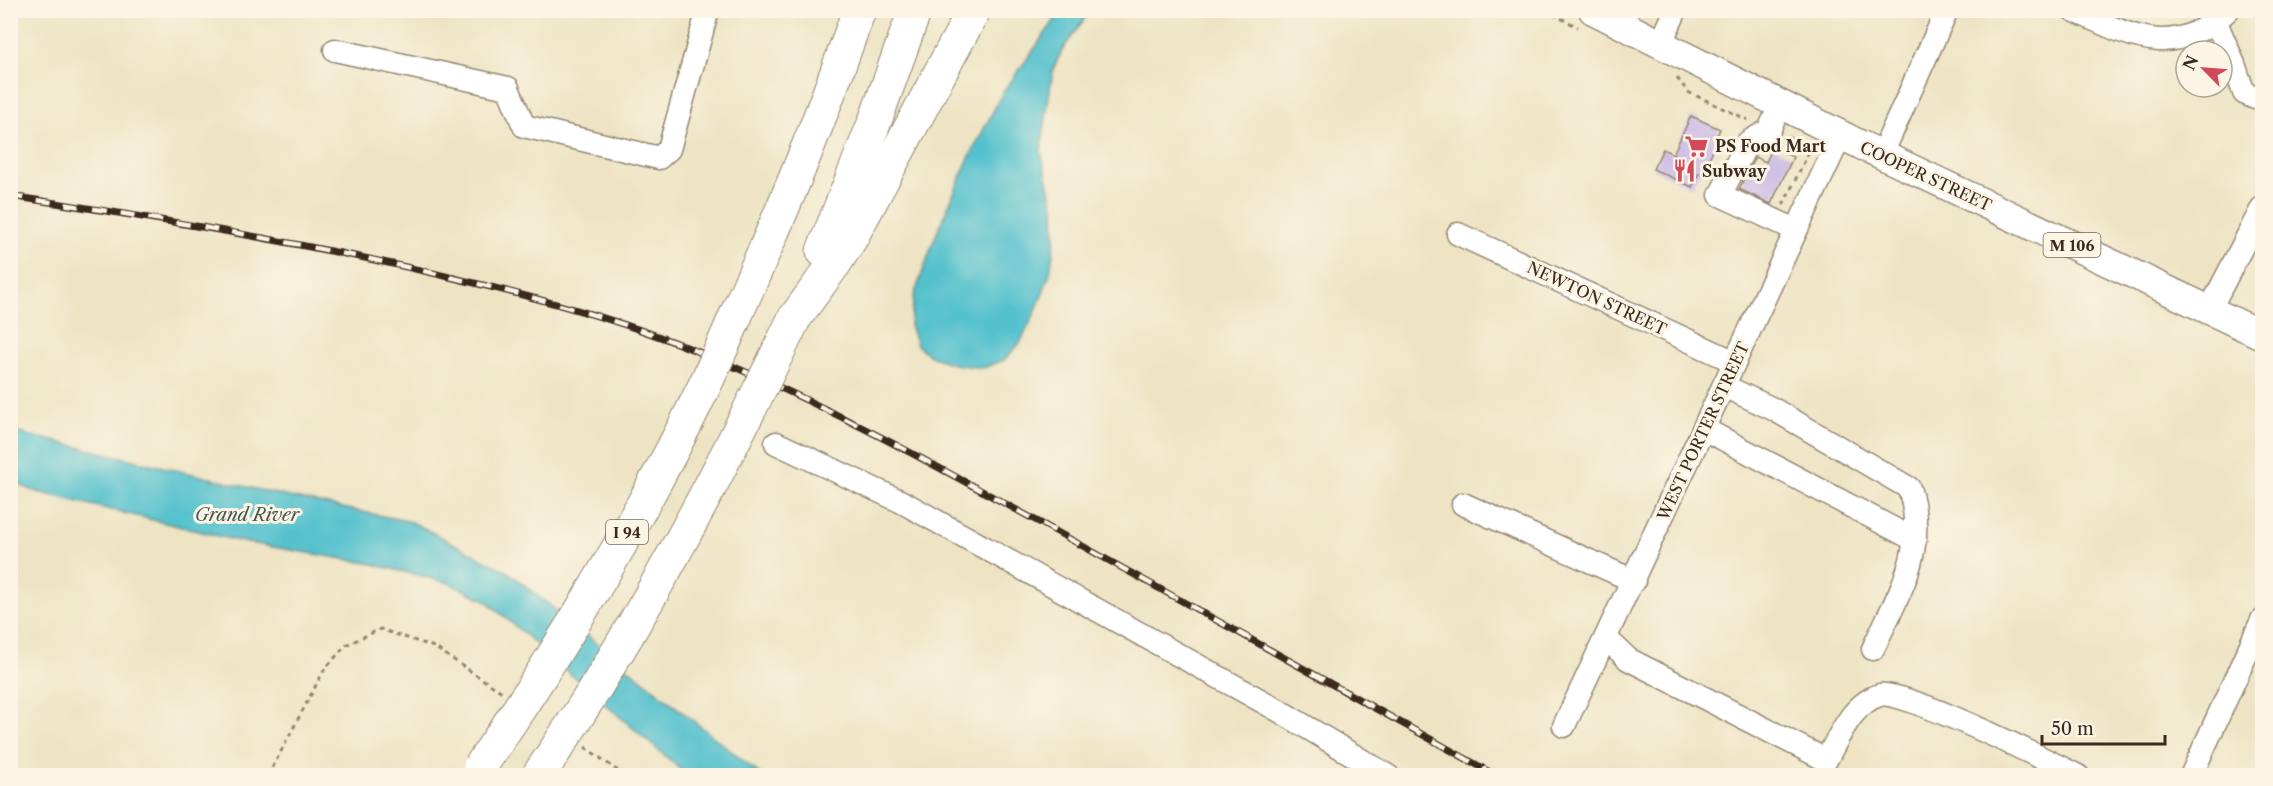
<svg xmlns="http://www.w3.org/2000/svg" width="2273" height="786" font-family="'Libre Caslon Text',serif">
<rect width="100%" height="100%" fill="#fcf5e5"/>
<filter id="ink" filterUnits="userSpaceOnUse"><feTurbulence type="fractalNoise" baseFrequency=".0167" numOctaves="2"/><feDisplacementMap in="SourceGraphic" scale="12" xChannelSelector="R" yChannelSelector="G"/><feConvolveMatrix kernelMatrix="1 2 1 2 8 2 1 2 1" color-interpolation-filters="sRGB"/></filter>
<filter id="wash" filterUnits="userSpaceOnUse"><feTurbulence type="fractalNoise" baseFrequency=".008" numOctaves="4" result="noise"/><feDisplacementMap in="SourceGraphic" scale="24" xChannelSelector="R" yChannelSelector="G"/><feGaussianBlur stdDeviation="1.35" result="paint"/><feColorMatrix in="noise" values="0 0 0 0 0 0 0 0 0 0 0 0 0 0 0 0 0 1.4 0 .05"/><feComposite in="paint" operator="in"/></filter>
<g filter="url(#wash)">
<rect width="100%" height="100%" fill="#eee4c4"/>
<!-- water -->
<g fill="#55c1cd" stroke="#487676" stroke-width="1.5">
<polygon points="1062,10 1090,11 1063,49 1053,69 1041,151 1054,207 1055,238 1050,273 1036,311 1020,343 1004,360 983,368 953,364 930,356 917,345 910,325 914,296 934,240 967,162 1002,94"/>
<polygon points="11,431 294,498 412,522 508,572 761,775 687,775 485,600 449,583 368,563 243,542 34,491 11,481"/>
</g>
<g id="blocks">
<!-- building -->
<g fill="#cbb9e6">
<polygon points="1691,116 1720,129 1714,142 1716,143 1702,174 1699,173 1692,187 1653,169 1663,149 1673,154"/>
<polygon points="1773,147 1793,157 1771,204 1739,189 1755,157 1766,162"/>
</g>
</g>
</g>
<g filter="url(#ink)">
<use href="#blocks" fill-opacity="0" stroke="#948771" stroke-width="1.5"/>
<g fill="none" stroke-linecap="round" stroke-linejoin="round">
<defs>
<g id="minor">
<path d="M2073 10C2132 37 2173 61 2228 10"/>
<polyline points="2216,10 2216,22 2234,64 2244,93 2255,98 2262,96"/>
<polyline points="1660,45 1676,10"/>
<polyline points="335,50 508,88 524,126 659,158 669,149 708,10"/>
<polyline points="1780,105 1769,130 1748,142 1720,195 1796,230"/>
<polyline points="1882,154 1947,10"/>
<polyline points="1458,234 1735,362"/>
<polyline points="2209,311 2262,208"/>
<path d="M1724 386 1773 409 1909 488C1929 549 1898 594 1873 649"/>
<polyline points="1704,429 1915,540"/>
<polyline points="776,443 902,502 1278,710 1388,776"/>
<polyline points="1463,504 1634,581"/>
<path d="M1606 638 1628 659 1826 760C1839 737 1852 703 1880 695 1903 689 2048 761 2078 776"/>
<polyline points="1564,726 1841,135"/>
<polyline points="2191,776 2262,620"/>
</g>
<polyline id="major" points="1593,10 1861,145 2262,335"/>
<g id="highway">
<polyline points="823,251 875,121 915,10"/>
<path d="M750 283C790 194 827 103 859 10"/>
<polyline points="794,319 835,263 851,238 974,10"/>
</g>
</defs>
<!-- minor casing -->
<use href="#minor" stroke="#948771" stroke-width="25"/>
<!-- major casing -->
<use href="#major" stroke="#948771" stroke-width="31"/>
<!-- highway casing -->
<use href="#highway" stroke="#948771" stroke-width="35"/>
<!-- path -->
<g stroke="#948771" stroke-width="3" stroke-dasharray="4.5 4.5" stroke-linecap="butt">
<polyline points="1545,10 1578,27"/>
<polyline points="1677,78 1688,92 1748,120"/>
<polyline points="1787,137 1801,141"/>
<polyline points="1783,205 1812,146"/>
<polyline points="585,747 625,776"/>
<polyline points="268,776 324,670 346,645 380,629 434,647 502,692"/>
</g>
<!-- minor -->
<use href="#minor" stroke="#fff" stroke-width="22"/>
<!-- major -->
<use href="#major" stroke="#fff" stroke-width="28"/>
<!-- highway -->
<use href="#highway" stroke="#fff" stroke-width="33"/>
<defs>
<path id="rail" d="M10 196C149 217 288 240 424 271 514 292 604 314 689 348 824 402 951 474 1079 544 1218 621 1357 698 1497 776"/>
</defs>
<!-- rail casing -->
<use href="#rail" stroke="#3b2a1e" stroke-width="7"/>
<!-- rail -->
<use href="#rail" stroke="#fcf5e5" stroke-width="4.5" stroke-dasharray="14" stroke-linecap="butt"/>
<defs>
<g id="highway-bridge">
<path d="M480 767C562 647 638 522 702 391 719 356 734 319 750 283"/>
<path d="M538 776C637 631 718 477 794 319"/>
</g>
</defs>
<!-- highway-bridge casing -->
<use href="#highway-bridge" stroke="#948771" stroke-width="35" stroke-linecap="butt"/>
<!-- highway-bridge -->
<use href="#highway-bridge" stroke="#fff" stroke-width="33"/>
</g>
</g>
<!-- icons -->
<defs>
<symbol id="supermarket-bare" viewBox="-9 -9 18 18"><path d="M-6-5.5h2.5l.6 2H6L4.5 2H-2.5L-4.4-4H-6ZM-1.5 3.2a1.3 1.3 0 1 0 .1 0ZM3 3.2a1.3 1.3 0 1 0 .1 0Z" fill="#d1495b" stroke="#fcf5e5" stroke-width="2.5" paint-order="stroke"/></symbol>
<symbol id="restaurant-bare" viewBox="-9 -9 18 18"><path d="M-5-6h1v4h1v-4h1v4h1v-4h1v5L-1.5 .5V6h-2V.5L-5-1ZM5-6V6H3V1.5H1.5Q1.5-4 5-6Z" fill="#d1495b" stroke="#fcf5e5" stroke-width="2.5" paint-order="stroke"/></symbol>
</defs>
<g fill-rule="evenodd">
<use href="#supermarket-bare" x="1680" y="130" width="33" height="33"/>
<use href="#restaurant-bare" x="1668" y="154" width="33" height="33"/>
</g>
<g text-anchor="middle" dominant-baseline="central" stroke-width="6" stroke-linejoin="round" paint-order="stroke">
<!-- shield labels -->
<g fill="#fcf5e5" stroke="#75675a" stroke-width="1.5">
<rect x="2043.5" y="233" width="57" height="24" rx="4.5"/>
<rect x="606" y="520" width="42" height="24" rx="4.5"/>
</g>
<g font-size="15" font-weight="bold" fill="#3b2a1e">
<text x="2072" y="245">M 106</text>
<text x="627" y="532">I 94</text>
</g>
<!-- poi labels -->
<g font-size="16" font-weight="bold" fill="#3b2a1e" stroke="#fcf5e5" text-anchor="start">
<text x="1715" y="146">PS Food Mart</text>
<text x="1702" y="171">Subway</text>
</g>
<!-- street labels -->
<g font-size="16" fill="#3b2a1e" stroke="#fcf5e5">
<text transform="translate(1926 176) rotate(25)">COOPER STREET</text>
<text transform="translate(1597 298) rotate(25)">NEWTON STREET</text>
<text transform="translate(1703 431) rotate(-65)">WEST PORTER STREET</text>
</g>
<!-- water labels -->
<g font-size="18" font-style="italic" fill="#435753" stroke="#fcf5e5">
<text x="247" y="515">Grand River</text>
</g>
</g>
<!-- margin -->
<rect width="2273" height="786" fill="none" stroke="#fcf5e5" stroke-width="36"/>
<!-- north arrow -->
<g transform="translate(2204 69) rotate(295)"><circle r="28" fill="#fcf5e5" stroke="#afa495" stroke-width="1.5"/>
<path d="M0-4.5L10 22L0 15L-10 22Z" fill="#d1495b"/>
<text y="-9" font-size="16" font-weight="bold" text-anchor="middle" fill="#3b2a1e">N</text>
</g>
<!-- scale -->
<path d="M2042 735v9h123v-9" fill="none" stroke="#3b2a1e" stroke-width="3"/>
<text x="2051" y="735" font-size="18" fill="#3b2a1e" stroke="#fcf5e5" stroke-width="4.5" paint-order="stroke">50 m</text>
</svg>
